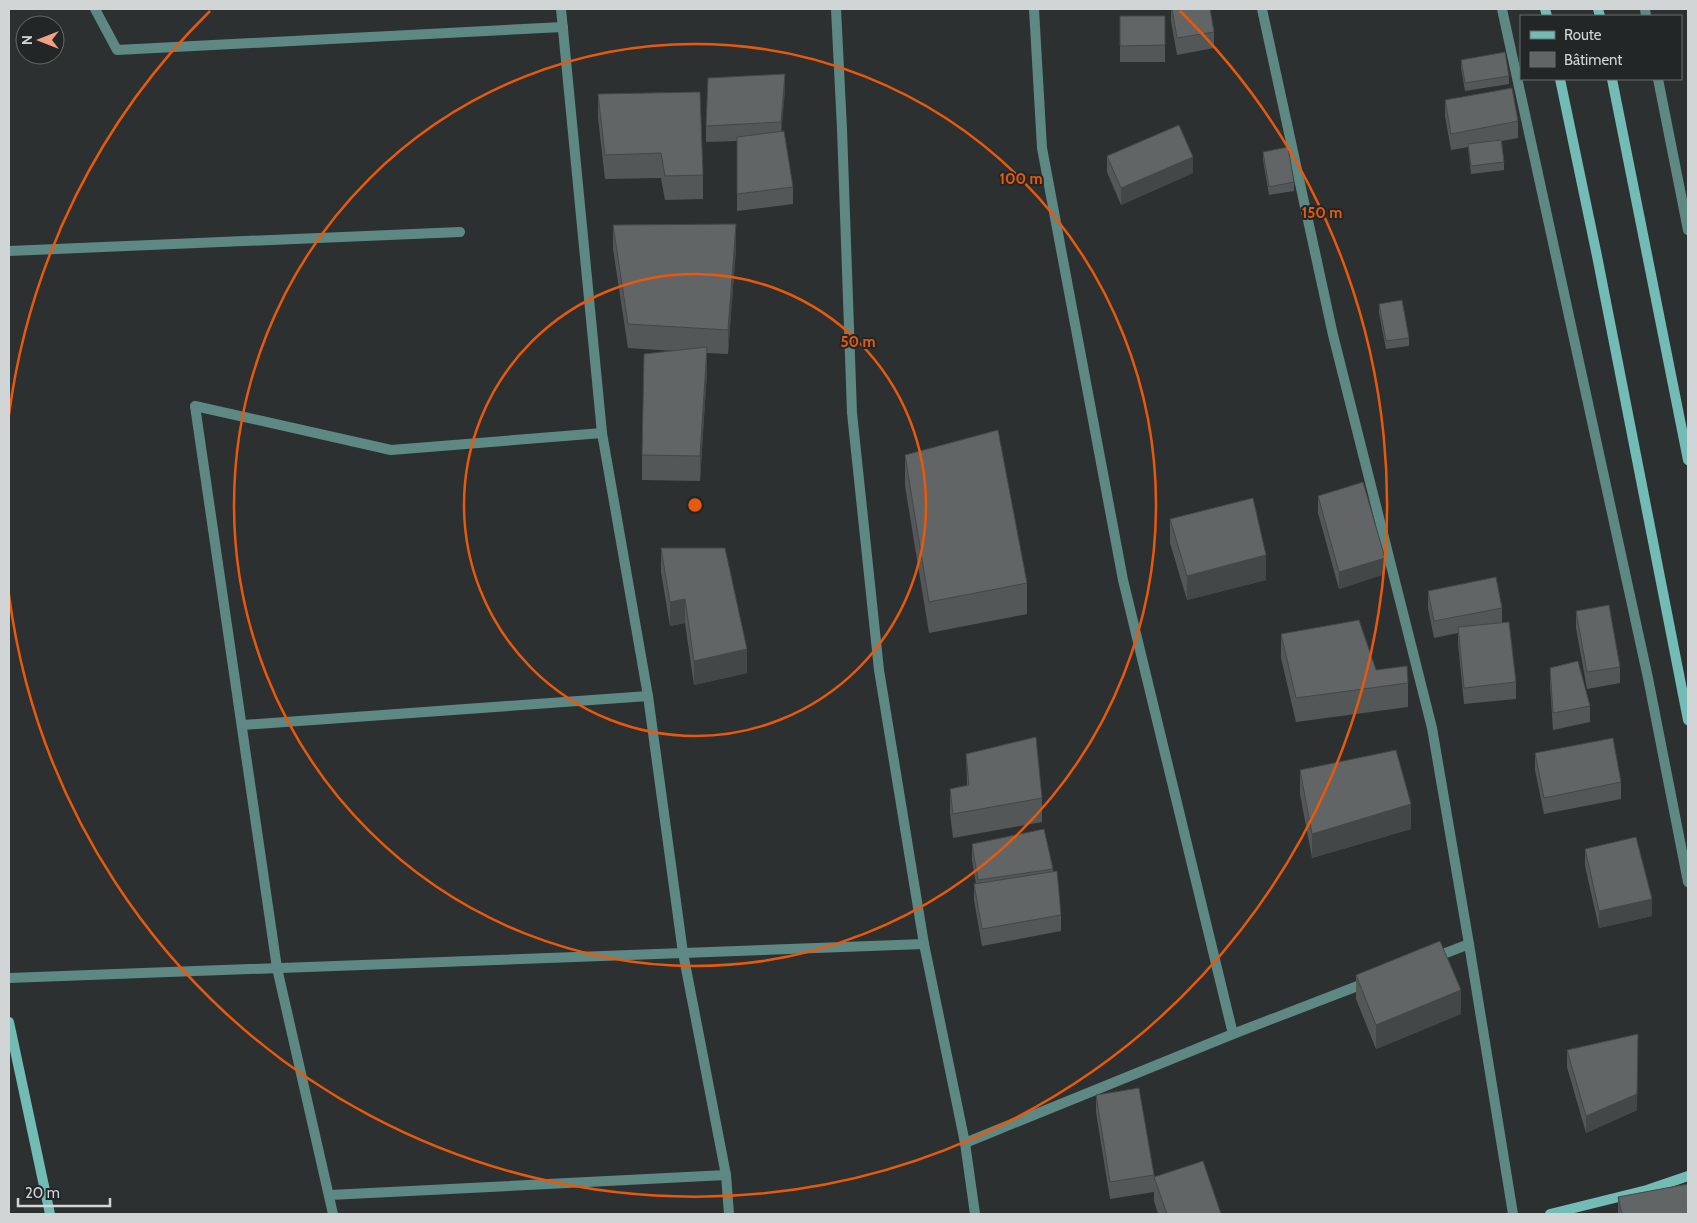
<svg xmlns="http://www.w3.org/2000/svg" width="1697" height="1223" font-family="Cabin,sans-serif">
<rect width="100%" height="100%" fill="#2c3030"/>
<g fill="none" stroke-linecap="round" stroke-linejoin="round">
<!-- street -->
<g stroke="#5d8884" stroke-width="10">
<polyline points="95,9 117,50 563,27"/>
<polyline points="561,9 602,433 648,696 683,953 726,1175 729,1214"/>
<polyline points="836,9 842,129 852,413 879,670 924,944 965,1143 975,1214"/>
<polyline points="1034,9 1042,148 1123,580 1233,1034"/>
<polyline points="1262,9 1333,335 1432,728 1469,944 1513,1214"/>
<polyline points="1502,9 1648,678 1688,882"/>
<polyline points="1645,9 1646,16"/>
<polyline points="1658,79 1688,230"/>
<polyline points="9,251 460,232"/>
<polyline points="243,725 648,696"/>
<polyline points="1433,958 1469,944"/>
<polyline points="9,978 924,944"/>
<polyline points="965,1143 1233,1034 1368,982"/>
<polyline points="330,1195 726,1175"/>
<polyline points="333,1214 277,968 195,406 391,450 602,433"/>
</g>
<!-- secondary -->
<g stroke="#73bbb5" stroke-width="10">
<polyline points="1545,9 1547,16"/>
<polyline points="1598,9 1600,16"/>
<polyline points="1560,79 1597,256 1688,720"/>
<polyline points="1612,79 1688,460"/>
<polyline points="9,1022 50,1214"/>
<polyline points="1550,1214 1647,1190 1688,1176"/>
</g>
</g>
<!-- wall -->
<g fill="#535757">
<polygon points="1171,9 1210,9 1214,32 1214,48 1177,55 1171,21"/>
<rect x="1120" y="16" width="45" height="46"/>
<polygon points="1461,60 1509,76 1509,84 1465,91 1461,68"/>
<polygon points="785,90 781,131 793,187 793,204 737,211 737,141 706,142 706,126"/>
<polygon points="598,94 703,175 703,199 665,200 661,178 605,179 598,118"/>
<polygon points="1445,100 1518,121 1518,138 1502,141 1504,162 1504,170 1471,174 1468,147 1451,150 1445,116"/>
<polygon points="1263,152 1294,182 1294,191 1269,195 1263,160"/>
<polygon points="1107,156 1193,173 1121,205 1107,172"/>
<polygon points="613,225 736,248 728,354 707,353 707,371 700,481 642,480 642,455 674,351 628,348 613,249"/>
<polygon points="1379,304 1409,338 1409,346 1386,349 1379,313"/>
<polygon points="905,455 1027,583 1027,614 929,633 905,486"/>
<polygon points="1318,496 1385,574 1339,589 1318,513"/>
<polygon points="1170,519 1266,580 1187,600 1170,543"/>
<polygon points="661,548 747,673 694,685 685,623 670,626 661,572"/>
<polygon points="1428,591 1502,608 1502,623 1516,682 1516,699 1464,704 1458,644 1458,633 1434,638 1428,608"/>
<polygon points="1576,611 1620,667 1620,683 1587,689 1576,628"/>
<polygon points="1281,634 1376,670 1408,683 1408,707 1296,722 1281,658"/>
<polygon points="1550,668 1590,706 1590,722 1553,730 1550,685"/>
<polygon points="1535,753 1621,782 1621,799 1544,814 1535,770"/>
<polygon points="966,754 1042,798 1042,822 953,838 950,813 950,789 967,785"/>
<polygon points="1300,770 1411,829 1312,858 1300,794"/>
<polygon points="972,844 1053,869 1061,915 1061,931 982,946 974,900 974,884 976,884 972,860"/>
<polygon points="1585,849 1652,916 1599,928 1585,866"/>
<polygon points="1356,975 1461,1014 1376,1049 1356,999"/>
<polygon points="1567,1050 1637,1110 1586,1133 1567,1067"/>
<polygon points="1096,1095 1154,1175 1154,1192 1110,1199 1096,1112"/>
<polygon points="1154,1177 1221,1214 1158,1214 1154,1201"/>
<polygon points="1618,1197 1688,1214 1618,1214"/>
</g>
<!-- shaded-wall -->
<g fill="#444747">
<polygon points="785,74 785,90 781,138 781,122"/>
<polygon points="1193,157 1193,173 1121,205 1121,188"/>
<polygon points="736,224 736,248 728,354 728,330"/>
<polygon points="707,347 707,371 700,481 700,456"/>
<polygon points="1266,555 1266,580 1187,600 1187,576"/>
<polygon points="1385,558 1385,574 1339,589 1339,572"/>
<polygon points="685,599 685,623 670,626 670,602"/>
<polygon points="747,649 747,673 694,685 694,661"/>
<polygon points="1411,804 1411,829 1312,858 1312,834"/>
<polygon points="1652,899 1652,916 1599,928 1599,911"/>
<polygon points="1461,990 1461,1014 1376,1049 1376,1025"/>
<polygon points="1638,1034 1637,1110 1586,1133 1586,1116"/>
</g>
<!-- building -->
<g fill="#616565" stroke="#444747">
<polygon points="1172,9 1210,9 1214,32 1177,38"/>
<polygon points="1120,16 1165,16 1165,45 1120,46"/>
<polygon points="1505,52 1509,76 1465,83 1461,60"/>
<polygon points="785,74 781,122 706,126 708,78"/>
<polygon points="1512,88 1518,121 1451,134 1445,100"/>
<polygon points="700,92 703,175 665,176 661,153 605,155 598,94"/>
<polygon points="1179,125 1193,157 1121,188 1107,156"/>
<polygon points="784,131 793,187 737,194 737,137"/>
<polygon points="1501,140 1504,162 1471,166 1468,144"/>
<polygon points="1288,147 1294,182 1269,187 1263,152"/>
<polygon points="736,224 728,330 628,324 613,225"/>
<polygon points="1402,300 1409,338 1386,341 1379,304"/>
<polygon points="707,347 700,456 642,455 644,354"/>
<polygon points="998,430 1027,583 929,602 905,455"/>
<polygon points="1363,482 1385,558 1339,572 1318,496"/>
<polygon points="1253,498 1266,555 1187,576 1170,519"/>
<polygon points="661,548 725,548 747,649 694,661 685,599 670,602"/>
<polygon points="1496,577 1502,608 1434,621 1428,591"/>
<polygon points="1609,605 1620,667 1587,672 1576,611"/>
<polygon points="1359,620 1376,670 1407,666 1408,683 1296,698 1281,634"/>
<polygon points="1509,622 1516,682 1464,688 1458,627"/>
<polygon points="1578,661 1590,706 1553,713 1550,668"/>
<polygon points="1036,737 1042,798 953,814 950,789 969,785 966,754"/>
<polygon points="1613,738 1621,782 1544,798 1535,753"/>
<polygon points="1396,750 1411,804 1312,834 1300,770"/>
<polygon points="1044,829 1053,869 978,880 972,844"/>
<polygon points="1636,837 1652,899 1599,911 1585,849"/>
<polygon points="1057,871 1061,915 982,929 974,884"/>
<polygon points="1440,941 1461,990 1376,1025 1356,975"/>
<polygon points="1638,1034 1637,1094 1586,1116 1567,1050"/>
<polygon points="1139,1088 1154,1175 1110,1182 1096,1095"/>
<polygon points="1203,1161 1221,1214 1167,1214 1154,1177"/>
<polygon points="1688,1184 1688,1214 1622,1214 1618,1197"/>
</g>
<!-- distance rings -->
<g fill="none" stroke="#e8590c" stroke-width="2.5">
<circle cx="695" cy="505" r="231"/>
<circle cx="695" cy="505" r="461"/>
<path d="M9 415A692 692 0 0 1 210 11M1180 11A692 692 0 1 1 9 595"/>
</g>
<circle cx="695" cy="505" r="8" fill="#e8590c" stroke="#222626" stroke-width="2.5"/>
<g font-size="15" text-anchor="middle" font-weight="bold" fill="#e8590c" stroke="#222626" stroke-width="4" stroke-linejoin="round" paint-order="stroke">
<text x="1021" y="184">100 m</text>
<text x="1322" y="218">150 m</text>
<text x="858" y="347">50 m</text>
</g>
<!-- border -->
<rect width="1697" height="1223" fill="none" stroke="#d2d5d5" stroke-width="20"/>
<!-- legend -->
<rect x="1520" y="15" width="162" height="65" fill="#222626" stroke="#686c6c"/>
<rect x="1530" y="31" width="25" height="8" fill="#73bbb5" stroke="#686c6c"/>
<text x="1564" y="40" font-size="15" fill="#d2d5d5">Route</text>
<rect x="1530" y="52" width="25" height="15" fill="#616565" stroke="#686c6c"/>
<text x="1564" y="65" font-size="15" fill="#d2d5d5">Bâtiment</text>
<!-- north arrow -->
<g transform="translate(40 40) rotate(270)"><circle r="24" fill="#222626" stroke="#686c6c"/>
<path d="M0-4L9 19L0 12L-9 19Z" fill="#f39f84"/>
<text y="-8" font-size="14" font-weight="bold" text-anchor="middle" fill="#d2d5d5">N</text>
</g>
<!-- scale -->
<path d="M18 1198v8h92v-8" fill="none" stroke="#d2d5d5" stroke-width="2.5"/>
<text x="25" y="1198" font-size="15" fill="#d2d5d5" stroke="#222626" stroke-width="4" paint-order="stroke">20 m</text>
</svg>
